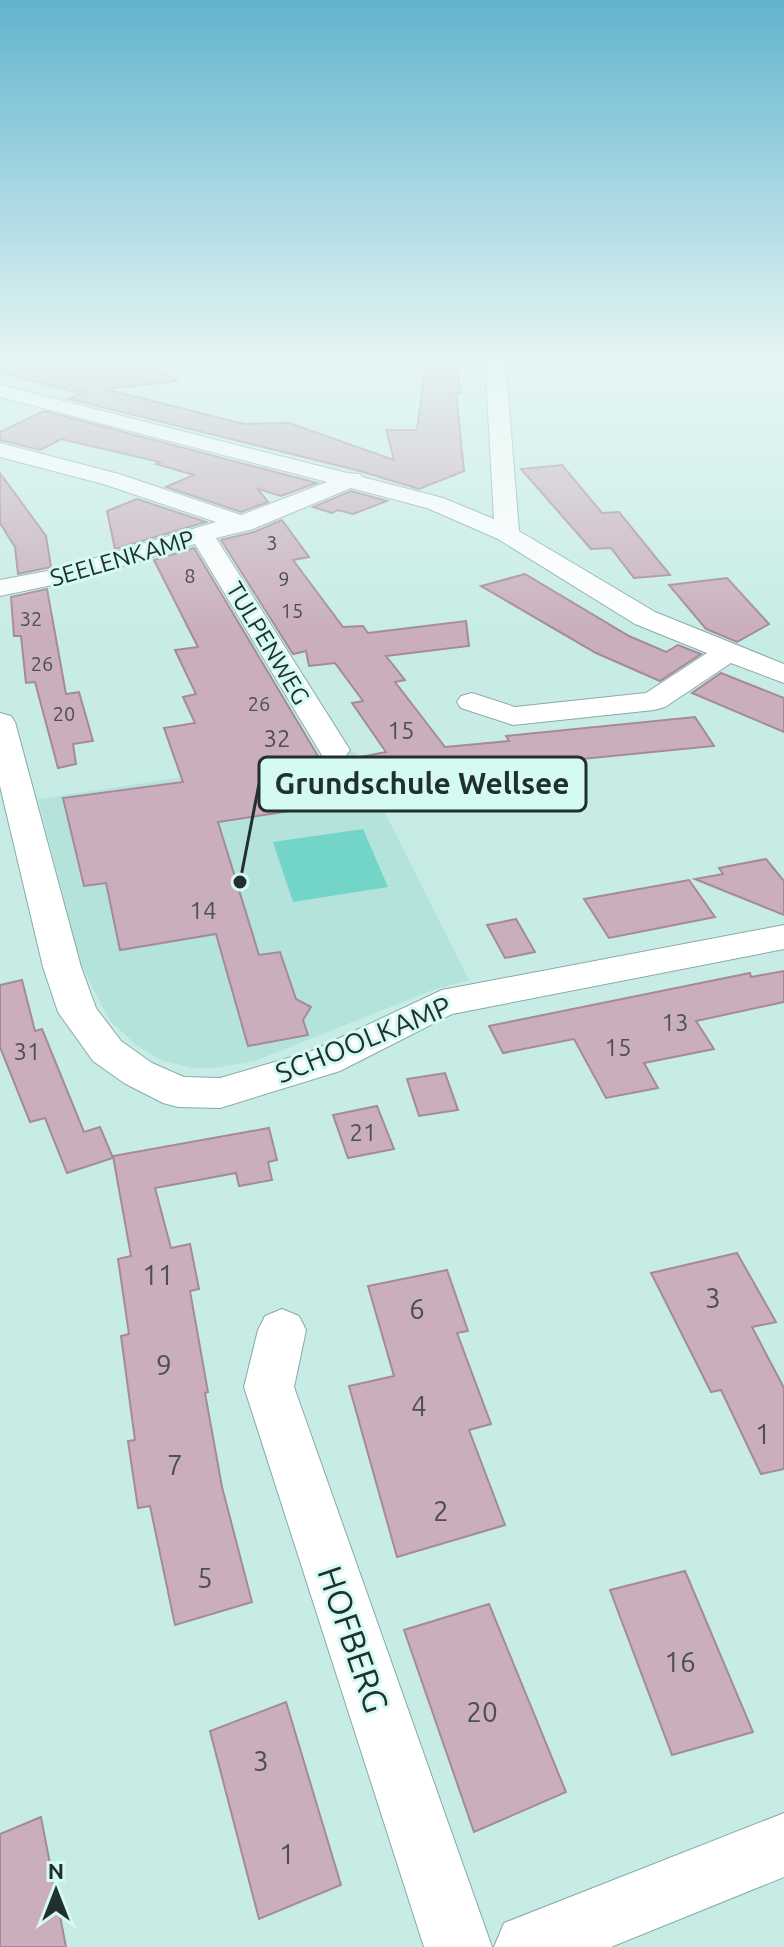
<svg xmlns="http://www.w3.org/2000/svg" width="784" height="1947" font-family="Ubuntu,sans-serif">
<rect width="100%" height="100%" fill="#c7ece6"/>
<!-- built -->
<polygon fill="#b4e3dc" points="354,751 469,980 433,990 255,1061 216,1068 191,1068 161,1060 136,1045 110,1021 81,965 38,799"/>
<!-- green -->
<polygon fill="#72d5c7" points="363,829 388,887 293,902 273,842"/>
<!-- building -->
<g fill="#caaebe" stroke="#a58a99" stroke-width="2">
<polygon points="0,358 142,358 177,381 105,389 244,424 289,423 394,460 386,430 417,430 427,358 457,358 460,393 456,393 464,471 419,489 360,471 69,399 88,390 75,392 0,372"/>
<polygon points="44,411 317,483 281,496 258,489 268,502 241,512 166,487 194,475 156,464 160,462 61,439 40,450 0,440 0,432"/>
<polygon points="562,465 602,513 619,512 670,575 634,578 611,548 591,549 521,469"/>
<polygon points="0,473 46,536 51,567 18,574 15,547 0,523"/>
<polygon points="351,491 387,501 353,514 338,510 332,513 313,507"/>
<polygon points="137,499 206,522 115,549 107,511"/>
<polygon points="282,520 309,557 293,560 343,627 363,626 368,633 466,621 469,646 386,656 405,680 395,682 445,747 509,741 506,736 695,717 714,746 490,768 493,775 370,787 375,798 218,822 259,955 280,952 296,999 311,1007 303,1020 308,1035 248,1046 216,934 120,950 106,883 84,886 63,798 183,782 164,728 195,723 183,697 196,694 175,650 198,647 154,560 194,548 321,761 335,762 386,752 352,703 363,701 335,663 309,666 306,651 293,654 221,540 254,532"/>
<polygon points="525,574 629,636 666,652 678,645 701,654 660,681 596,653 481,586"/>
<polygon points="727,578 769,624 737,642 706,629 669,585"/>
<polygon points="47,589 66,694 79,692 93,741 73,744 76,764 58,768 35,682 26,683 21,636 14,636 11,597"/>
<polygon points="721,673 784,698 784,732 692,693"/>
<polygon points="766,859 784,881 784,915 695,879 723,874 719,868"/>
<polygon points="689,880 715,917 609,938 584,899"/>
<polygon points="516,919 535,952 505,958 487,925"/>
<polygon points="784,971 784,1002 696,1021 714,1049 644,1063 658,1088 606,1098 574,1039 503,1053 489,1026 750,973 751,977"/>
<polygon points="22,980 35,1031 42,1029 84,1132 100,1127 113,1158 67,1173 45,1118 30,1122 0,1047 0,985"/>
<polygon points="445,1073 458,1110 419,1116 407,1079"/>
<polygon points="377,1106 394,1149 348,1158 333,1115"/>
<polygon points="269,1128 277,1160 268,1162 272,1180 239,1186 236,1173 155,1188 171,1248 190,1244 199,1289 190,1291 208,1392 205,1393 222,1487 252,1602 175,1625 150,1506 138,1508 128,1441 135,1440 121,1336 129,1334 118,1259 131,1256 113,1156"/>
<polygon points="737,1253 776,1322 752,1327 784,1388 784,1469 761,1474 721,1390 711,1392 651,1273"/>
<polygon points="447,1270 468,1331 457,1333 491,1424 469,1430 505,1525 397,1557 349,1386 394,1376 368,1286"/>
<polygon points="685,1571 753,1732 672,1755 610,1590"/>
<polygon points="489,1604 566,1792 474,1832 404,1630"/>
<polygon points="286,1702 341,1885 259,1919 210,1731"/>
<polygon points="41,1817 66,1947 0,1947 0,1834"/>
</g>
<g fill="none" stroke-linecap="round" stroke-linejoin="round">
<defs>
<g id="street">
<polygon points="485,358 505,358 519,531 655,612 784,664 784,683 731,663 665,707 654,710 513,725 461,708 457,702 461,696 472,693 515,707 646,693 707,653 635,624 498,539 427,508 351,488 253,529 216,538 350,750 345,757 334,759 323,757 195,544 76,580 0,596 0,580 58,569 216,522 103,484 0,457 0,443 119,474 241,515 327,482 0,397 0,385 347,473 360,474 362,477 443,498 494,519"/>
<polygon points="0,713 11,716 15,722 81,967 96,1008 121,1041 152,1063 184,1077 220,1078 312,1051 442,990 784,925 784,949 452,1014 340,1071 220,1108 178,1107 163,1103 124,1083 93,1061 58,1012 43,967 0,786"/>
<polygon points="282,1309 299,1316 306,1330 294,1387 492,1947 424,1947 244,1387 258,1330 265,1316"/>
<polygon points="784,1813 784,1877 611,1947 494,1947 504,1923"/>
</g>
</defs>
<!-- street casing -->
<use href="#street" stroke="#87aba5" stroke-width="2"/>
<!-- street -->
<use href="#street" fill="#fff" fill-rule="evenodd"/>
</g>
<!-- sky -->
<linearGradient id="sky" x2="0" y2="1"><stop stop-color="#61b4ce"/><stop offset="0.57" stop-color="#e6f6f4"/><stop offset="1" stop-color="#e6f6f4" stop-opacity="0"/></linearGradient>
<rect width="784" height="631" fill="url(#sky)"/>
<g text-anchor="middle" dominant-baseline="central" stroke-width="6" stroke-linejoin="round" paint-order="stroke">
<!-- far-number labels -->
<g font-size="20" fill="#4b5051">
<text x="272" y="542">3</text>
<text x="190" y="575">8</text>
<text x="284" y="578">9</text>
<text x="292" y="610">15</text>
<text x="31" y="618">32</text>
<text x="42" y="663">26</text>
<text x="259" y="703">26</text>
<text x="64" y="713">20</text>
</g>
<!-- far-street labels -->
<g font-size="24" fill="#21302d" stroke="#d4faf3">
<text transform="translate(122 558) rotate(-16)">SEELENKAMP</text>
<text transform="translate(268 643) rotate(59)">TULPENWEG</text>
</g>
<!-- number labels -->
<g font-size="24" fill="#4b5051">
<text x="401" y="730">15</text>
<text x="277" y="738">32</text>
<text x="203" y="910">14</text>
<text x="675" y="1022">13</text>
<text x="618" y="1047">15</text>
<text x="27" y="1051">31</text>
<text x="363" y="1132">21</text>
</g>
<!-- street labels -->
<g font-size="28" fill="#21302d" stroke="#d4faf3">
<text transform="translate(363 1039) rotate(-22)">SCHOOLKAMP</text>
</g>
<!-- near-number labels -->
<g font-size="28" fill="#4b5051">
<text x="158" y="1274">11</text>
<text x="713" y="1297">3</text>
<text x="417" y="1308">6</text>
<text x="164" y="1364">9</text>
<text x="419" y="1405">4</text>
<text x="763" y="1433">1</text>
<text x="175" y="1464">7</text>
<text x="441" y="1510">2</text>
<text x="205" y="1577">5</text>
<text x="680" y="1661">16</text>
<text x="482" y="1711">20</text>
<text x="261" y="1760">3</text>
<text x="287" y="1853">1</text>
</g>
<!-- near-street labels -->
<g font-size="34" fill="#21302d" stroke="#d4faf3">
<text transform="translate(354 1639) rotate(71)">HOFBERG</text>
</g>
</g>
<!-- callouts -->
<path fill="none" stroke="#21302d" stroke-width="3" d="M240 882L259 784"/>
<circle fill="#21302d" stroke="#d4faf3" stroke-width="3" cx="240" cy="882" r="8"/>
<rect fill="#d4faf3" stroke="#21302d" stroke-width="3" x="259" y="757" width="327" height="54" rx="8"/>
<g font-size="30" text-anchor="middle" font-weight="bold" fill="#21302d">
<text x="422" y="794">Grundschule Wellsee</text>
</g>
<!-- north arrow -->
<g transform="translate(56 1891)" stroke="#d4faf3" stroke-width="6" paint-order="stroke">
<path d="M0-6L14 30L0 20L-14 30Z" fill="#21302d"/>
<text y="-12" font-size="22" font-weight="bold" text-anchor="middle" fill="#21302d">N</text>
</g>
</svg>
